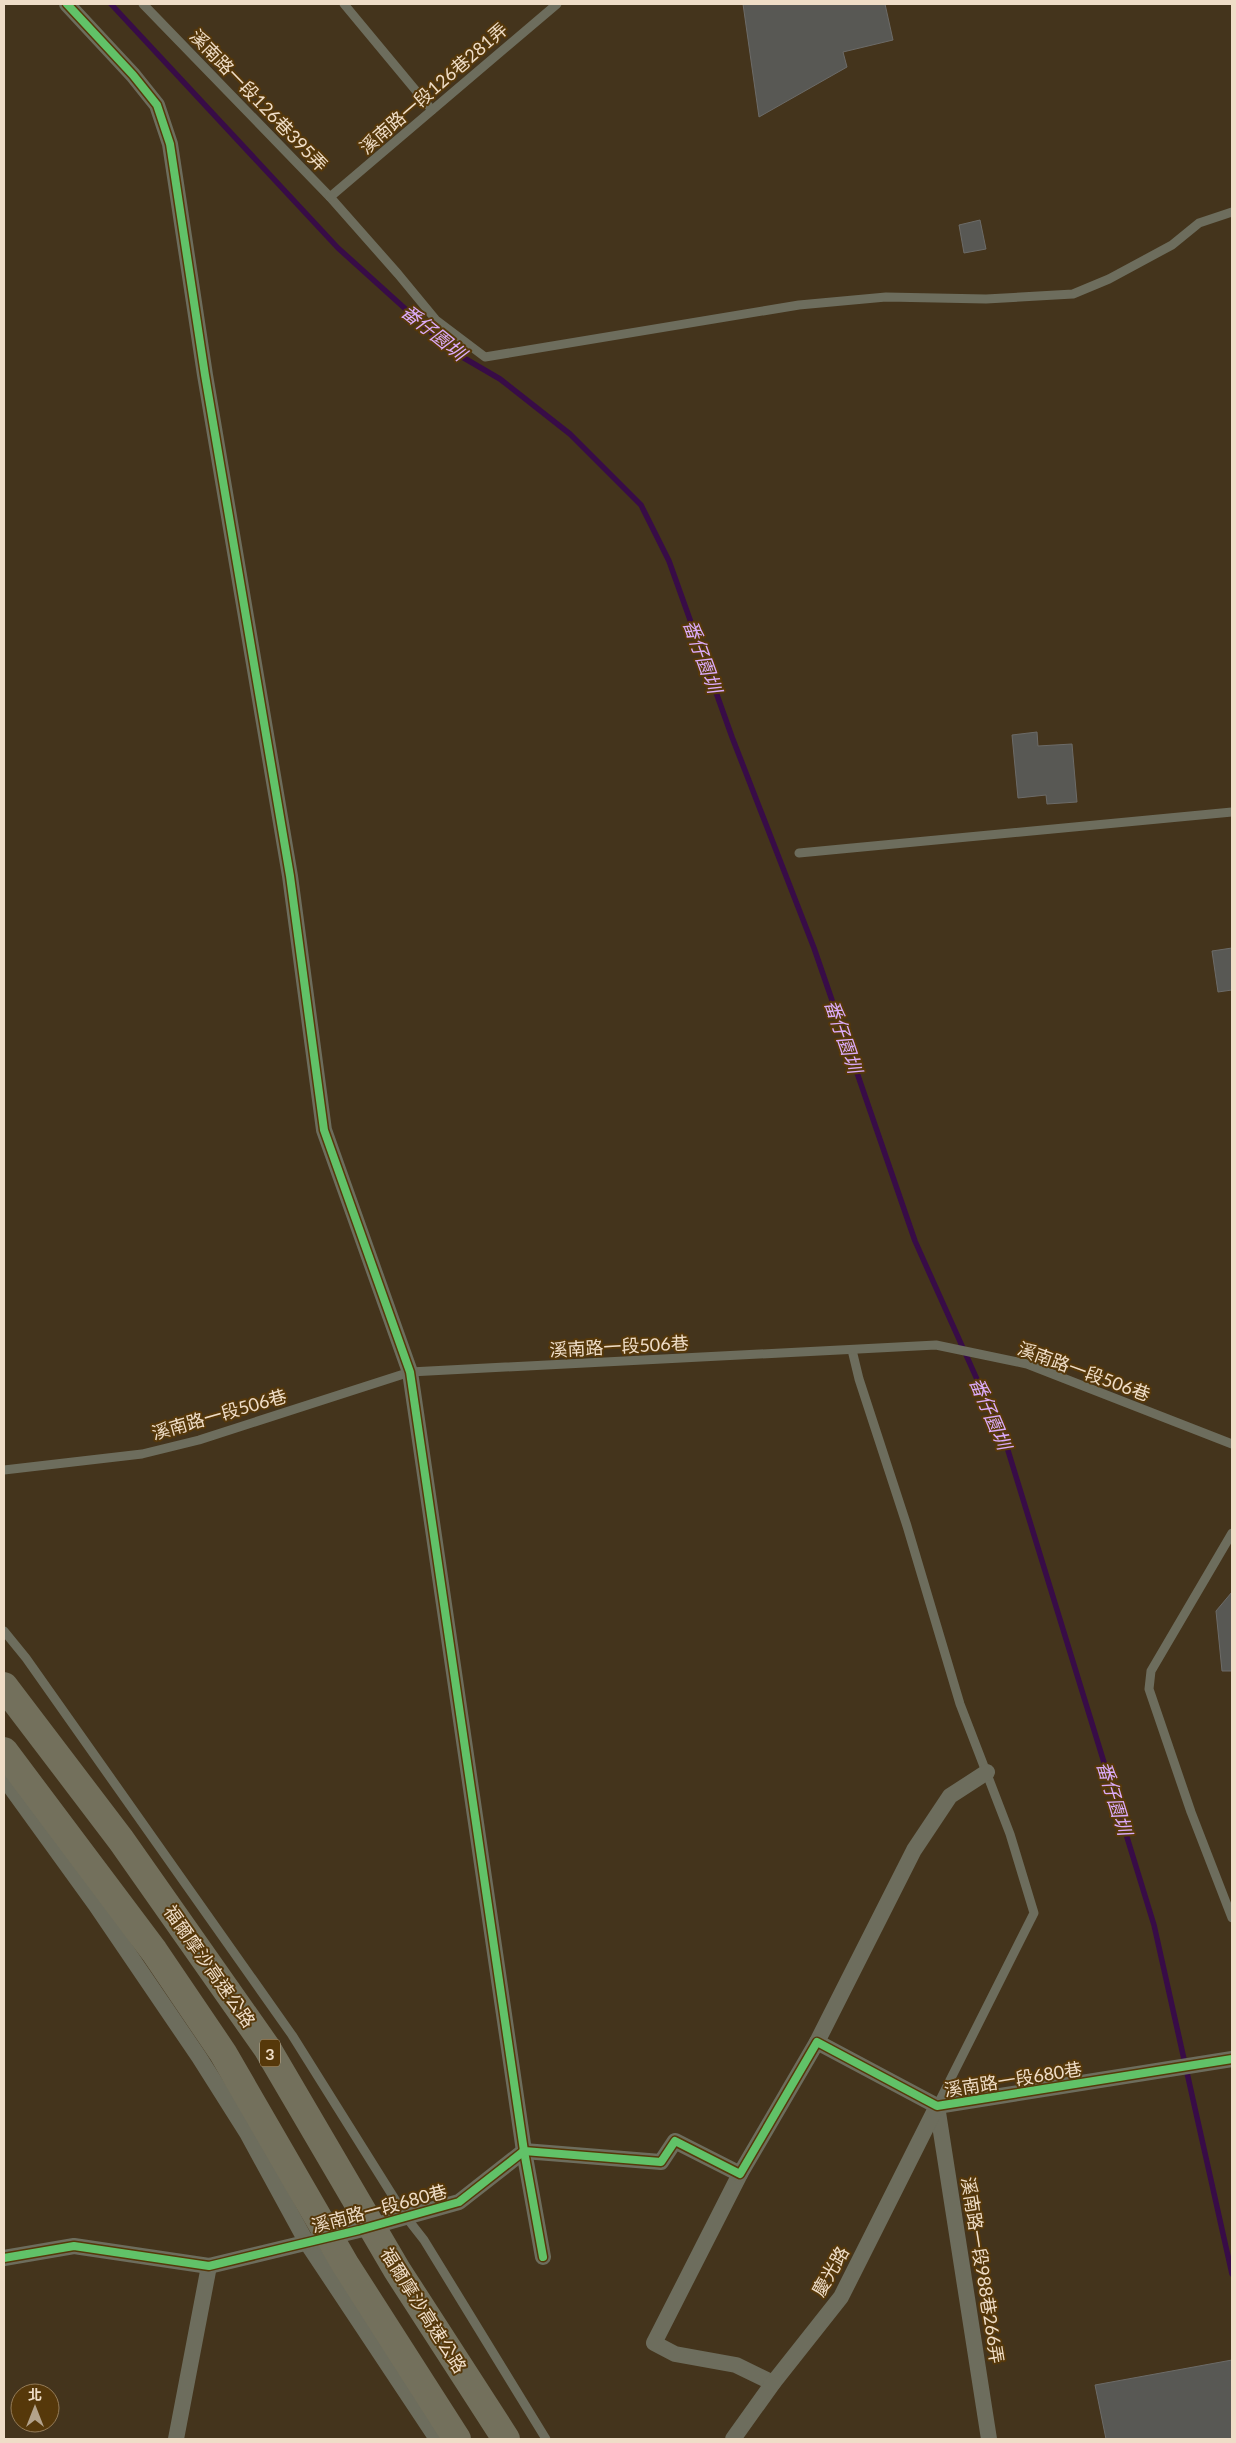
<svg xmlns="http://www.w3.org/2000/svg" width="1236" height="2443" font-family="Lato,'Noto Sans TC',sans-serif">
<rect width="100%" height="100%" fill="#44341c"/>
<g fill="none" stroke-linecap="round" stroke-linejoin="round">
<!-- stream -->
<polyline stroke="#380c47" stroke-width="5.5" points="111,4 338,248 452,351 500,379 570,434 641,505 669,561 732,737 814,948 915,1241 1006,1444 1154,1925 1232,2274"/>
</g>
<!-- building -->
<g fill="#585854" stroke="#6c6b68">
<polygon points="743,4 885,4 893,40 843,52 847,67 759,117"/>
<polygon points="980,220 986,249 964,253 959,225"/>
<polygon points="1037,732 1038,746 1072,744 1077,802 1047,804 1046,795 1018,798 1012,735"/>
<polygon points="1232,948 1232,990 1218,992 1212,951"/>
<polygon points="1232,1592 1232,1671 1222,1671 1216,1611"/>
<polygon points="1232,2360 1232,2439 1106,2439 1095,2385"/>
</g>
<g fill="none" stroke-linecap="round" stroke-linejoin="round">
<!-- service -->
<g stroke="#6d6d5d" stroke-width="9">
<polyline points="143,4 330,197 398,274 436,320 485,357 799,305 886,297 986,299 1073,294 1109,279 1172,245 1199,223 1232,212"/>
<polyline points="344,4 432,110"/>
<polyline points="330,197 557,4"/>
<polyline points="799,853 1232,812"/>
<polyline points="852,1350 859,1379 907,1526 960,1704 1010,1834 1034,1913 937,2106"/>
<polyline points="4,1470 142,1454 199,1440 410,1372 936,1345 1027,1364 1232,1444"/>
<polyline points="1232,1533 1151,1671 1149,1689 1191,1812 1232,1918"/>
<polyline points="4,1631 26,1658 292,2035 406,2217 424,2240 546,2439"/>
</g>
<!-- minor -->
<g stroke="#6d6d5d" stroke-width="16">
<polyline points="67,4 133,75 157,105 170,144 205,375 290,876 324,1130 410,1372 524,2151 543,2257"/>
<polyline points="4,1778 95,1904 199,2057 247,2133 307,2243 437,2439"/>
<polyline points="817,2042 914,1850 950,1796 987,1772"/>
<polyline points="937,2106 989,2439"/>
<polyline points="740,2174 654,2343 675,2354 736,2365 773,2383"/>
<polyline points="4,2258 74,2246 209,2266 359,2230 459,2202 524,2151 661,2162 675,2141 740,2174 817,2042 937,2106 1232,2059"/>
<polyline points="176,2439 209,2266"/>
<polyline points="733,2439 773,2383 841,2297 937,2106"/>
</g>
<!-- motorway-bridge -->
<g stroke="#73705c" stroke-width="28">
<polyline points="4,1686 121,1840 267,2048 397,2270 506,2439"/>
<polyline points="4,1751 154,1951 223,2053 345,2264 457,2439"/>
</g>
<defs>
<g id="cycleway">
<polyline points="67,4 133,75 157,105 170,144 205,375 290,876 324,1130 410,1372 524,2151 543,2257"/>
<polyline points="4,2258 74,2246 209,2266 359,2230 459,2202 524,2151 661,2162 675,2141 740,2174 817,2042 937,2106 1232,2059"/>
</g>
</defs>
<!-- cycleway casing -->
<use href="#cycleway" stroke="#56380a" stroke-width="11"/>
<!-- cycleway -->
<use href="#cycleway" stroke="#61c268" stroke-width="8"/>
</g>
<g text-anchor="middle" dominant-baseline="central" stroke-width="4" stroke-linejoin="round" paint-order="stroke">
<!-- shield labels -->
<rect fill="#56380a" stroke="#c1ac8e" stroke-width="1" x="260" y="2039.5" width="20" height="27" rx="4"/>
<g font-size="16" font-weight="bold" fill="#efddc7">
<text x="270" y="2053">3</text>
</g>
<!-- street labels -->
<g font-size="18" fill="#efddc7" stroke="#56380a">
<text transform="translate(433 88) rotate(-41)">溪南路一段126巷281弄</text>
<text transform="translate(259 100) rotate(46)">溪南路一段126巷395弄</text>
<text transform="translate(619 1346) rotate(-3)">溪南路一段506巷</text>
<text transform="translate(1084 1371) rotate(20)">溪南路一段506巷</text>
<text transform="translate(219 1414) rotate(-16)">溪南路一段506巷</text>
<text transform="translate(210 1966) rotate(55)">福爾摩沙高速公路</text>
<text transform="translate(1013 2079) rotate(-9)">溪南路一段680巷</text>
<text transform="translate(379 2208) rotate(-15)">溪南路一段680巷</text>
<text transform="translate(983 2270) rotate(81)">溪南路一段988巷266弄</text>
<text transform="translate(830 2271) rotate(-60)">慶光路</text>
<text transform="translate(424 2310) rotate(58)">福爾摩沙高速公路</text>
</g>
<!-- water labels -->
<g font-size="19" font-style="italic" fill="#dbabf8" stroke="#56380a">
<text transform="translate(434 332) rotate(39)">番仔園圳</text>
<text transform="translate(703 656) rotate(70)">番仔園圳</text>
<text transform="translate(844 1036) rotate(71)">番仔園圳</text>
<text transform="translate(991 1413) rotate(67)">番仔園圳</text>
<text transform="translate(1115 1798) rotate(73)">番仔園圳</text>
</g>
</g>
<!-- border -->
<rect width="1236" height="2443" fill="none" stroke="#efddc7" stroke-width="10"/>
<!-- north arrow -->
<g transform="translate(35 2408)"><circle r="24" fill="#56380a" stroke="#937a56"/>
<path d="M0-4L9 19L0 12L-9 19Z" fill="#b3a28b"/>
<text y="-8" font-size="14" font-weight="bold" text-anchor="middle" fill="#efddc7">北</text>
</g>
</svg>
